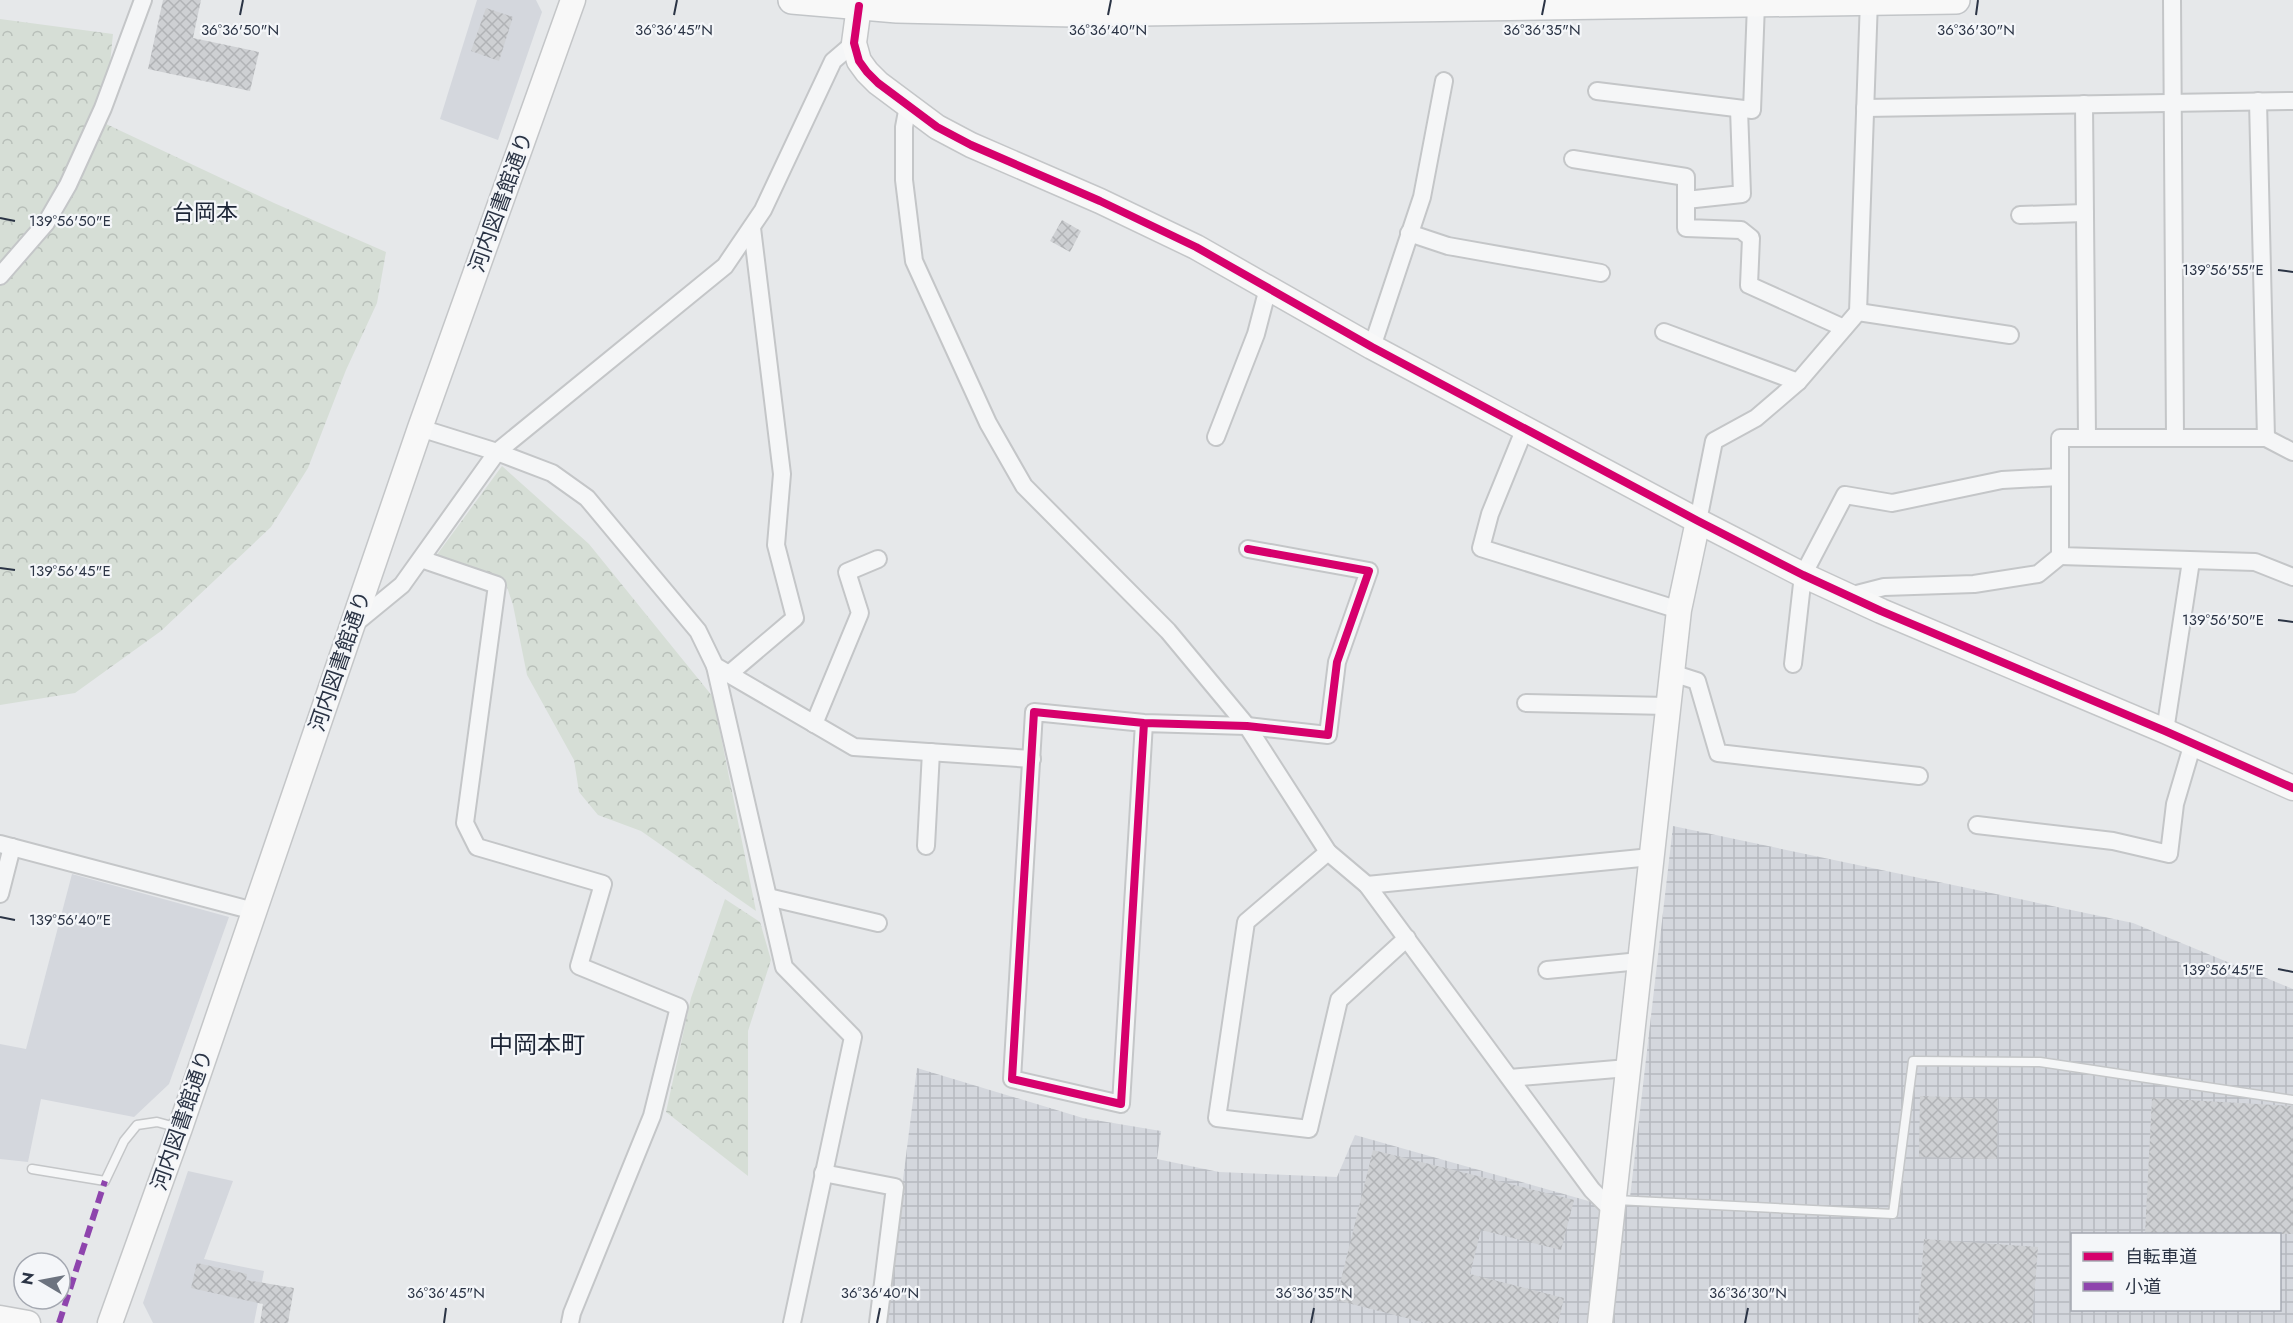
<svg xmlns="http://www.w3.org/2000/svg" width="2293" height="1323" font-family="Jost,'Noto Sans JP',sans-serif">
<defs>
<pattern id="industrial-grid" width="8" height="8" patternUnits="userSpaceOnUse" patternTransform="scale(1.5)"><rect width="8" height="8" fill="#d4d7dd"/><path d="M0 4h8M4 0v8" fill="none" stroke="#b6b9bf"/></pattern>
<pattern id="forest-crowns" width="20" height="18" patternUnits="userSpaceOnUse" patternTransform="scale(1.5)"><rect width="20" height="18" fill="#d6ded6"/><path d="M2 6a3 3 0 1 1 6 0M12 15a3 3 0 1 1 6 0" fill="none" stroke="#b8bfb9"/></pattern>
<pattern id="building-cross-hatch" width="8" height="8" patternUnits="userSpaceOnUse" patternTransform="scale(1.5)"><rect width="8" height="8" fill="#ced0d3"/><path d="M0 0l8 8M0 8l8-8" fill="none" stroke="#b1b3b6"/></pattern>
</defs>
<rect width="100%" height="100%" fill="#e6e8ea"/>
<!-- built -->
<g fill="#d4d7dd">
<polygon points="477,0 536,0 542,12 498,140 440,119"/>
<polygon points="72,874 229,917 169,1084 134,1117 41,1099 28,1162 0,1159 0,1044 26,1049"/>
<polygon points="188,1171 233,1181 204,1259 264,1271 254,1323 153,1323 143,1303"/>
</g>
<!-- industrial -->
<path fill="url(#industrial-grid)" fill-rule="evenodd" d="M1673 826 2133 923 2293 989V1323H885L917 1068 1083 1118 1161 1131 1157 1159 1219 1172 1337 1177 1355 1135 1592 1202 1629 1206ZM2072 1234H2280V1310H2072Z"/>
<!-- forest -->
<g fill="url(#forest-crowns)">
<polygon points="0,19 113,34 104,123 274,203 386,252 377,303 346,370 308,468 271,527 161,631 75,693 0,705"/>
<polygon points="502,466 589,544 713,697 756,911 641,831 598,815 579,792 574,760 527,675 513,605 504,578 436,556"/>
<polygon points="725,899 760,922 771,960 748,1031 748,1176 666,1112 691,998"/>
</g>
<!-- building -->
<g fill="url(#building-cross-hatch)">
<polygon points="163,0 201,0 193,38 259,52 250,91 148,69"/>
<polygon points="486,8 513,17 499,61 471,51"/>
<polygon points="1062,220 1081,231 1070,252 1050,241"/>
<polygon points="1920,1096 1998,1099 1997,1159 1919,1157"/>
<polygon points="2152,1098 2293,1106 2293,1234 2145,1234"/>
<polygon points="1373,1150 1574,1200 1561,1250 1481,1230 1470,1274 1564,1298 1558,1323 1426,1323 1336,1300"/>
<polygon points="1924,1239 2038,1247 2032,1323 1918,1323"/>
<polygon points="197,1263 247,1274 246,1280 294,1288 288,1323 260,1323 263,1304 191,1288"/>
</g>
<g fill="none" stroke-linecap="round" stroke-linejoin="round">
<defs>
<g id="lane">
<polyline points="32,1169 105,1181 124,1141 137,1125 157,1122 179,1128"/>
<polyline points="1616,1200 1893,1214 1913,1061 2040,1062 2293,1100"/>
</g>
<g id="street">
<polyline points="2172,0 2175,437"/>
<polyline points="1597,91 1752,110 1756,4"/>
<polyline points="2258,101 2266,438"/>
<polyline points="2084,104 2087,437"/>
<polyline points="908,106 904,127 904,180 914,261 988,423 1024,486 1168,631 1247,726 1328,852 1367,885 1592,1190 1612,1210"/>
<polyline points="1865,108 2293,101"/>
<polyline points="1573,159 1686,177 1686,228 1741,230 1751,238 1749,285 1844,328"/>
<polyline points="1686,200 1742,194 1739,109"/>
<polyline points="2020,215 2085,213"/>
<polyline points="1409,233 1448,246 1601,273"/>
<polyline points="0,276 46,223 68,185 103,108 143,0"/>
<polyline points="1858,312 2010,335"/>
<polyline points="1664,332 1798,382"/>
<polyline points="1372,347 1422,197 1444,81"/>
<polyline points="420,428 497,452 552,473 587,498 698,631 715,666 854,747 1032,759"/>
<polyline points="1525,428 1490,514 1481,548 1679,610"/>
<polyline points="1216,437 1256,334 1268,288"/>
<polyline points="2293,452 2266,438 2060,438 2060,556 2255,562 2293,577"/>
<polyline points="1698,521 1714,441 1756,418 1798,382 1858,312 1869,0"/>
<polyline points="421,559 497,585 465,823 477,847 603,884 579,966 679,1007 652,1116 572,1313 570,1323"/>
<polyline points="1849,596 1884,587 1974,584 2038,574 2060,556"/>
<polyline points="352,626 402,585 497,452 725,266 763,210 833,61 854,43"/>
<polyline points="1793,664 1803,575 1845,495 1892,503 2002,480 2060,477"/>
<polyline points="715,666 784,967 853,1037 792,1323"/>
<polyline points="1672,673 1697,681 1718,753 1919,776"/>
<polyline points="729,674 795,618 776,545 782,474 752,228"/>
<polyline points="1526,703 1668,706"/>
<polyline points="1144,723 1121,1104 1012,1079 1034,712 1144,723 1247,726 1328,735 1337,662 1369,571 1248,549"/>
<polyline points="814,724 860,613 847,572 878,559"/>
<polyline points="2165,731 2191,561"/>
<polyline points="1977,825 2113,841 2169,854 2175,804 2193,743"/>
<polyline points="0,844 254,911"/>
<polyline points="926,846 931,752"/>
<polyline points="1328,852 1246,922 1217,1118 1309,1129 1339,1000 1407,938"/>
<polyline points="1367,885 1651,857"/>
<polyline points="0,894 12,847"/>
<polyline points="768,897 878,923"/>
<polyline points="1547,970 1640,961"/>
<polyline points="1510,1078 1628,1068"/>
<polyline points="823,1173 895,1187 878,1323"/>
</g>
<g id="secondary">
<polyline points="859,6 854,43 859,61 867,72 878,83 937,127 971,145 1100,201 1196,247 1372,347 1698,521 1803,575 1881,611 2165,731 2293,788"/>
<polyline points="0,1318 28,1323"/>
<polyline points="110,1323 180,1128 420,428 573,0"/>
<polyline points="1600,1323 1679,610 1698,521"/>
</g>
<polyline id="primary" points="792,0 897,9 1074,13 1956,0"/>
</defs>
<!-- lane casing -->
<use href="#lane" stroke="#c4c6c8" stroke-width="11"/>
<!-- street casing -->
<use href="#street" stroke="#c4c6c8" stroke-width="20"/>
<!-- secondary casing -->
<use href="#secondary" stroke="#c4c6c8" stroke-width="27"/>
<!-- primary casing -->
<use href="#primary" stroke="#c2c5c8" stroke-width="30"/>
<!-- lane -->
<use href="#lane" stroke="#f5f6f7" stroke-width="8"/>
<!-- street -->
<use href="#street" stroke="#f5f6f7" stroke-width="16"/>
<!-- secondary -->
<use href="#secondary" stroke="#f8f8f8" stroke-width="24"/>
<!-- primary -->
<use href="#primary" stroke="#f8f8f8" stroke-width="27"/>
<!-- quiet -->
<polyline stroke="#8e44ad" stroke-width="6" stroke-dasharray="12 6" stroke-linecap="butt" points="59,1323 105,1181"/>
<defs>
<g id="cycleway">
<polyline points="859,6 854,43 859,61 867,72 878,83 937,127 971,145 1100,201 1196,247 1372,347 1698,521 1803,575 1881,611 2165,731 2293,788"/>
<polyline points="1144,723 1121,1104 1012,1079 1034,712 1144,723 1247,726 1328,735 1337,662 1369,571 1248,549"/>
</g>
</defs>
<!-- cycleway casing -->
<use href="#cycleway" stroke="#f4f6f9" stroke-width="11"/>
<!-- cycleway -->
<use href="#cycleway" stroke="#d6006c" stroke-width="8"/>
</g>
<!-- ticks -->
<path fill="none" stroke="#2b3445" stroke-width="2" d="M240 15 243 0M674 15 677 0M1108 15 1111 0M1542 15 1545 0M1976 15 1978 0M0 218 15 221M2278 270 2293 272M0 568 15 570M2278 620 2293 622M0 917 15 920M2278 969 2293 972M444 1323 446 1308M877 1323 880 1308M1311 1323 1314 1308M1745 1323 1748 1308"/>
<g text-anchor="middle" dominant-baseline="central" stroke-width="4.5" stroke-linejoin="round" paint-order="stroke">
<!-- street labels -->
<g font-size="21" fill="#2b3445" stroke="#f4f6f9">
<text transform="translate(501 202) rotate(-70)">河内図書館通り</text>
<text transform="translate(340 661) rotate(-71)">河内図書館通り</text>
<text transform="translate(182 1120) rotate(-71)">河内図書館通り</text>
</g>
<!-- neighbourhood labels -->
<g font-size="22" fill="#1d2536" stroke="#f4f6f9">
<text x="205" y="212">台岡本</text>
</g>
<!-- quarter labels -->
<g font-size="24" fill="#1d2536" stroke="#f4f6f9">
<text x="537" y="1044">中岡本町</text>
</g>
</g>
<g font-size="15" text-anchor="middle" fill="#2b3445" stroke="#f4f6f9" stroke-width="4.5" stroke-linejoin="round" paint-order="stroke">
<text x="240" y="35">36°36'50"N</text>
<text x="674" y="35">36°36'45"N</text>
<text x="1108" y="35">36°36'40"N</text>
<text x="1542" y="35">36°36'35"N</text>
<text x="1976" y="35">36°36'30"N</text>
<text x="70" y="226">139°56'50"E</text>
<text x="2223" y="275">139°56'55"E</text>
<text x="70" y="576">139°56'45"E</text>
<text x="2223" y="625">139°56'50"E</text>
<text x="70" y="925">139°56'40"E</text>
<text x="2223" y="975">139°56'45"E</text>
<text x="446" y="1298">36°36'45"N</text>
<text x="880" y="1298">36°36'40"N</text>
<text x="1314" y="1298">36°36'35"N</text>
<text x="1748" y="1298">36°36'30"N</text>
</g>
<!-- legend -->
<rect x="2071" y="1233" width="210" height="78" fill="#f4f6f9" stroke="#a4a8b1" stroke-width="1.5"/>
<rect x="2083" y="1252" width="30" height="9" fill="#d6006c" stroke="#a4a8b1" stroke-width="1.5"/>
<text x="2125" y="1263" font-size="18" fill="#2b3445">自転車道</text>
<rect x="2083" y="1282" width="30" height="9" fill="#8e44ad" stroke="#a4a8b1" stroke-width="1.5"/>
<text x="2125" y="1293" font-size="18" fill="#2b3445">小道</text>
<!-- north arrow -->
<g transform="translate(42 1281) rotate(280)"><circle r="28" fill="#f4f6f9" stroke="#a4a8b1" stroke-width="1.5"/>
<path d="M0-4.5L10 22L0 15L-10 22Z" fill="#6c737f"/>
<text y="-9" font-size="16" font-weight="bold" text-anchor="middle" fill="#2b3445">N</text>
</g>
</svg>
